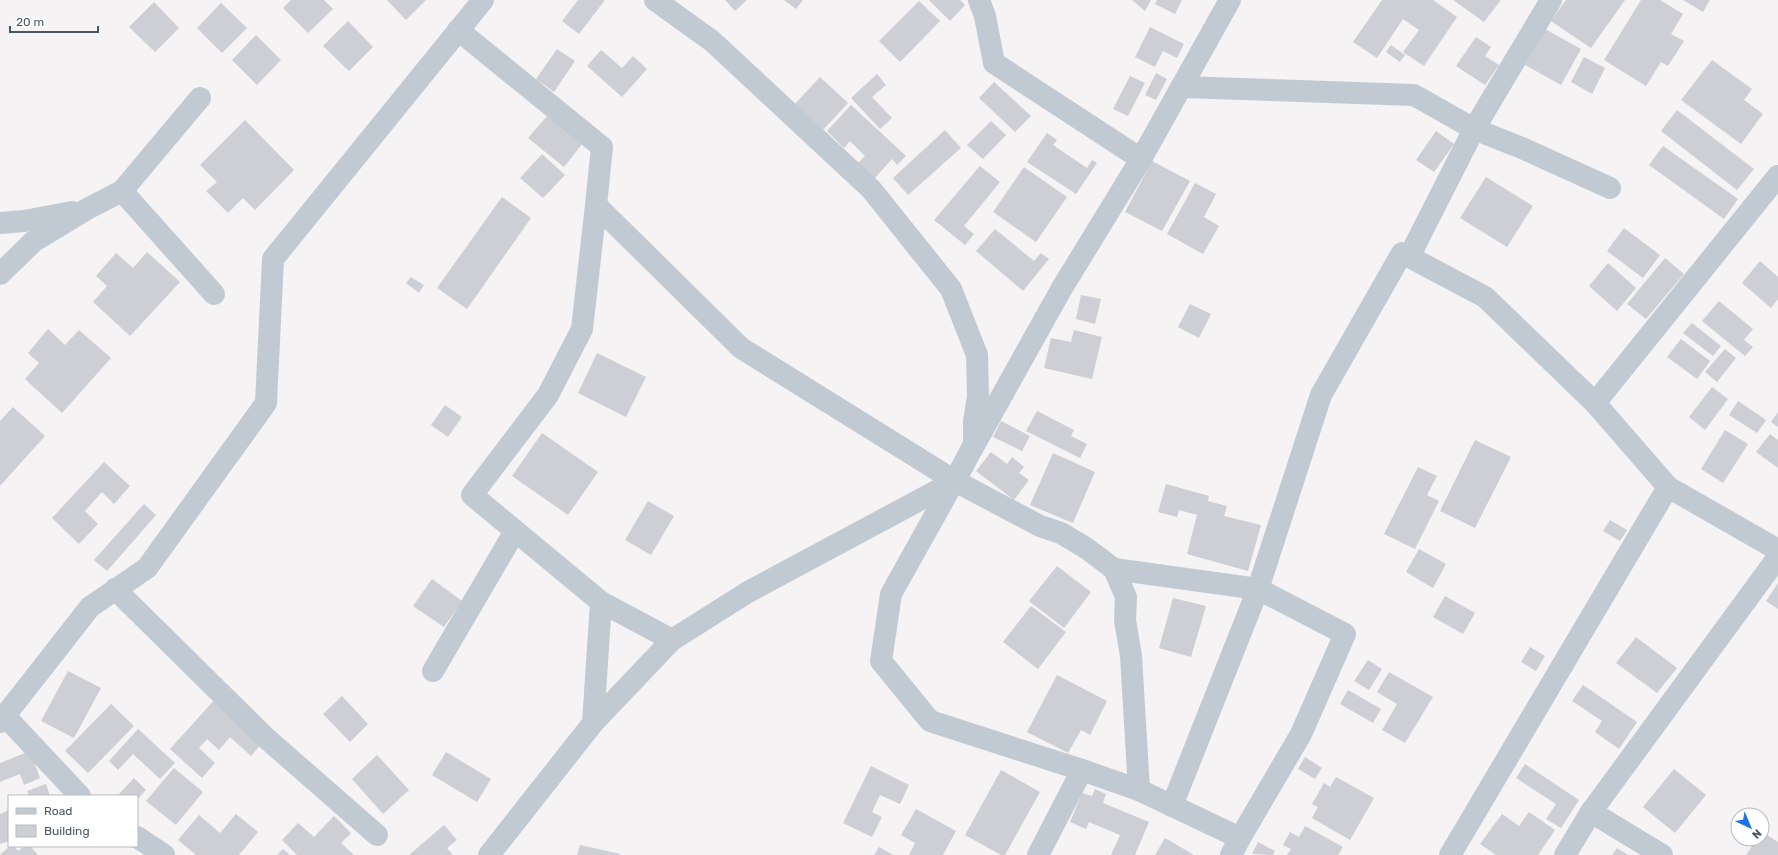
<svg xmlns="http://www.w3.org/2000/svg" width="1778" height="855" font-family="Rubik,sans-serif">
<rect width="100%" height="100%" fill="#f5f3f3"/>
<!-- building -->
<g fill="#cdcfd5">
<polygon points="291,0 324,0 333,9 308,33 283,8"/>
<polygon points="387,0 426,0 406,20"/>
<polygon points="578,0 605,0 579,34 562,21"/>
<polygon points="725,0 747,0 735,11"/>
<polygon points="784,0 803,0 796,9"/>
<polygon points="929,0 960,0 965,5 950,21"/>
<polygon points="1132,0 1151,0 1145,11"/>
<polygon points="1157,0 1182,0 1175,14 1155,4"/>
<polygon points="1382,0 1433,0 1457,17 1424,66 1403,52 1419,30 1403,19 1377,58 1353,42"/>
<polygon points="1453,0 1501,0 1484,22"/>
<polygon points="1566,0 1625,0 1591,48 1551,21"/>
<polygon points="1641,0 1660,0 1683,14 1671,34 1684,41 1668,66 1661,62 1646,86 1604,60"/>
<polygon points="1683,0 1710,0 1703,12"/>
<polygon points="919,1 940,21 900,62 879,41"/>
<polygon points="154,2 179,28 155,52 129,27"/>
<polygon points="221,3 247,28 222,53 197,28"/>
<polygon points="348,21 373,47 349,71 323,46"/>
<polygon points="1150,27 1184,44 1177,58 1163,51 1155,67 1135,57"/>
<polygon points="1545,29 1581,49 1561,85 1525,65"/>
<polygon points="256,35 281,60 257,85 232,60"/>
<polygon points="1476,37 1491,47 1485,56 1499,65 1485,85 1456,66"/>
<polygon points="1391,45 1405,55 1400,62 1386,52"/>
<polygon points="557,49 575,61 554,92 536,79"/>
<polygon points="601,50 622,68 633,56 647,69 622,97 587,66"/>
<polygon points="1584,57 1605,68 1592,94 1571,82"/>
<polygon points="1712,60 1752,89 1744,100 1763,114 1741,144 1681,100"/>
<polygon points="1156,73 1167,79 1156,100 1145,95"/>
<polygon points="877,74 886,85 872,97 892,118 880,129 851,98"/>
<polygon points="1130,76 1145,83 1128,116 1113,109"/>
<polygon points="820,77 848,103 822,131 794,105"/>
<polygon points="994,82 1031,116 1015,132 979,98"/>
<polygon points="851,105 906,156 897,165 892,159 873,180 857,164 865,156 850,141 844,148 827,131"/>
<polygon points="1677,110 1754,169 1737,190 1661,131"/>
<polygon points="548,115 583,143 564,167 528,138"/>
<polygon points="245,120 294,170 255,210 243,198 228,213 206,191 217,182 200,165"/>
<polygon points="991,121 1006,135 983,159 967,145"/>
<polygon points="945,130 961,148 908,195 893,178"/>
<polygon points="1436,131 1454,144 1434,172 1416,160"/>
<polygon points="1047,133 1057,140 1053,145 1087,168 1092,160 1097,163 1076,194 1027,162"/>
<polygon points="1663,146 1738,199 1724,219 1649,165"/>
<polygon points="542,154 565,175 543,198 520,178"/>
<polygon points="1152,161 1190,181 1162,231 1125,212"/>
<polygon points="980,166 1000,182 964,226 974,234 965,245 934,220"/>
<polygon points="1024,167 1067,197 1036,242 993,212"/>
<polygon points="1486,177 1533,206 1507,247 1460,218"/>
<polygon points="1195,183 1216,194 1204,217 1219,226 1203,254 1167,234"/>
<polygon points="502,197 531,218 467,309 437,288"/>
<polygon points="1624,228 1660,255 1643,278 1607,251"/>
<polygon points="995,229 1034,261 1041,253 1049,259 1023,291 976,251"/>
<polygon points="147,252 180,282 130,336 93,302 107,286 96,276 116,253 133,268"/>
<polygon points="1665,258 1684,274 1646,319 1627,304"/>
<polygon points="1760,261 1778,277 1778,299 1771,308 1742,283"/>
<polygon points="1608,263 1636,288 1617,311 1589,286"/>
<polygon points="411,277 424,285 419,293 406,283"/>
<polygon points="1081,295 1101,299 1095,324 1076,319"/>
<polygon points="1719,301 1753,329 1744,340 1753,347 1745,356 1702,321"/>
<polygon points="1190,304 1211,314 1199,338 1178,327"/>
<polygon points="1692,323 1721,346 1713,356 1683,333"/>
<polygon points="48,329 65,345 79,330 111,358 62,413 25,379 39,363 28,353"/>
<polygon points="1074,330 1102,337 1092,379 1044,368 1051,338 1071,342"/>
<polygon points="1681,339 1710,361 1697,379 1667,357"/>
<polygon points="1725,349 1736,358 1717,382 1705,372"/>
<polygon points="597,353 646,377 626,417 578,393"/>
<polygon points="1712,387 1728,399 1705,430 1689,417"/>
<polygon points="1738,401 1766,420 1757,433 1729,415"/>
<polygon points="445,405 462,417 448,437 431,425"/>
<polygon points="13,407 45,436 0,486 0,421"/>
<polygon points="1037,411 1074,430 1071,436 1087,444 1080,458 1026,431"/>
<polygon points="1778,412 1778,427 1771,422"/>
<polygon points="1001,421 1030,436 1022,451 993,437"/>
<polygon points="1725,430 1748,444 1723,483 1701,469"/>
<polygon points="542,433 598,472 568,515 512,476"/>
<polygon points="1770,434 1778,440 1778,468 1756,452"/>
<polygon points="1475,440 1511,457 1475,528 1440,511"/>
<polygon points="991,452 1007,464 1012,457 1024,467 1019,473 1029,480 1014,500 976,471"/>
<polygon points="1053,453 1095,472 1073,523 1030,505"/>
<polygon points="104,462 130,486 114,504 102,492 85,511 98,524 79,544 52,518"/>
<polygon points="1418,467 1437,476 1427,495 1439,501 1415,549 1384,534"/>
<polygon points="1166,484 1209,496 1208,501 1227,506 1224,516 1261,525 1248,571 1187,554 1197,515 1179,510 1177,517 1158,512"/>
<polygon points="648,501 674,516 651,555 625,540"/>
<polygon points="144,504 156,515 107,571 94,560"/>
<polygon points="1610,520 1627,530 1620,541 1603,531"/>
<polygon points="1419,549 1446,564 1433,588 1406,572"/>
<polygon points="1057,566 1091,592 1064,628 1029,601"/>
<polygon points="432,579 462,601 444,627 413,606"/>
<polygon points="1778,583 1778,609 1766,601"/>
<polygon points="1445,596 1475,613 1463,634 1433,617"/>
<polygon points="1173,598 1206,606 1191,657 1159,648"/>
<polygon points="1031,606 1066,632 1038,669 1003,642"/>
<polygon points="1636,637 1677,668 1657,693 1616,663"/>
<polygon points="1530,647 1545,656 1536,671 1521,662"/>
<polygon points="1368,660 1382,669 1369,690 1354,681"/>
<polygon points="68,671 101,688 74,738 41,721"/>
<polygon points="1389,672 1433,697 1405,743 1382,730 1397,704 1377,692"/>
<polygon points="1057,675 1107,701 1090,735 1081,730 1068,753 1027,732"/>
<polygon points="1583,685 1637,722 1619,749 1595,732 1602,721 1572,701"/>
<polygon points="1348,690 1381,709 1373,723 1340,704"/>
<polygon points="342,696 368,724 350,742 323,714"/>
<polygon points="217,697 265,740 251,756 230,737 219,750 207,739 199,748 215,763 202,778 170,749"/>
<polygon points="111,704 134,726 88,773 65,751"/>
<polygon points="138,729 175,763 160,779 133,754 118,770 109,761"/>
<polygon points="30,751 40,778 24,785 20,774 0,782 0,763"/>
<polygon points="446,752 491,779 477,802 432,775"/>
<polygon points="377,755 409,790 383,814 352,779"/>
<polygon points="1305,757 1322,768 1315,779 1298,769"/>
<polygon points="1525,764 1579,800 1561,828 1546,819 1556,804 1516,778"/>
<polygon points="871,766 909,785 900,804 880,795 872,812 882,817 872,837 843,823"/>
<polygon points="174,768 203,792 176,825 146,801"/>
<polygon points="1674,769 1706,795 1675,833 1643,807"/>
<polygon points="1001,770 1040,792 1005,855 1001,855 965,835"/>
<polygon points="1336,777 1374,798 1350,840 1312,818 1318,807 1312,804 1324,783 1330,787"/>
<polygon points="134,778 146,790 137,800 137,796 121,796 119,794"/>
<polygon points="46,784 50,796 29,796 27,791"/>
<polygon points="1095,789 1106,794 1103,803 1149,822 1135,855 1111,855 1120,835 1089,822 1086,829 1070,822 1082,793 1092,796"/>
<polygon points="916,809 956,831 943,855 909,855 915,843 901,835"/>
<polygon points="9,810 9,841 0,844 0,814"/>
<polygon points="1529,812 1555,830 1538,855 1496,855 1480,844 1502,814 1519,826"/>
<polygon points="236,814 258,832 239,855 196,855 178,840 199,815 220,833"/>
<polygon points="334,816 351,833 341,843 354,855 297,855 282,840 298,823 314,837"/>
<polygon points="444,825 457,840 447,848 453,855 409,855"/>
<polygon points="1305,826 1343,847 1338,855 1287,855 1291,849 1283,845 1290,832 1299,837"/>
<polygon points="1762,832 1778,842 1778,855 1746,855 1757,839 1762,839"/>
<polygon points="1165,838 1194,855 1155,855"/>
<polygon points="1258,842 1275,851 1273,855 1252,854"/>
<polygon points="580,845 620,854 619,855 577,855"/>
<polygon points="10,846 14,846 18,851 25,846 30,846 38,855 0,855"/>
<polygon points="879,847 893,855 874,855"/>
<polygon points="1617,848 1628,855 1612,855"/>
<polygon points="283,849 290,855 277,855"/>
</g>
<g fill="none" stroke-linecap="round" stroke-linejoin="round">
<!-- minor -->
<g stroke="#c1cad2" stroke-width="22">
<polyline points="655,0 712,41 871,189 951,289 977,355 978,396 974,422 974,444 955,481 1040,526 1061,533 1086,548 1114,569 1126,597 1125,620 1131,656 1139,790 1240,838 1231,855"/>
<polyline points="979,0 985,16 994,63 1141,159"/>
<polyline points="458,30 602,147 596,205 741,348 955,481"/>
<polyline points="1182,87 1414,95 1474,129 1522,148 1610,188"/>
<polyline points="122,191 200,98"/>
<polyline points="0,223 24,221 72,212"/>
<polyline points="1409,257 1474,129 1551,0"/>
<polyline points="0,274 34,241 87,209 122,191 214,294"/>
<polyline points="1595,403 1778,176"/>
<polyline points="1114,569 1258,589 1345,634 1301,734 1240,838"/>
<polyline points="115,589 266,738 377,835"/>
<polyline points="601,602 672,640"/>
<polyline points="433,671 515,531"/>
<polyline points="5,716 80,796"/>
<polyline points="0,722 90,607 147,568 266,403 273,259 483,0"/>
<polyline points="593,723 672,640 748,592 955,481"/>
<polyline points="1139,790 1082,770 930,721 881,661 891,594 1062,288 1141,159 1230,0"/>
<polyline points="1172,806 1258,589 1321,395 1402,253 1485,297 1595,403 1668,487"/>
<polyline points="1591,812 1662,855"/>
<polyline points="137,837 164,855"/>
<polyline points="489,855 593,723 601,602 472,495 548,395 582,329 596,205"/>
<polyline points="1038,855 1082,770"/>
<polyline points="1450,855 1668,487 1778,550"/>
<polyline points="1565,855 1591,812 1778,557"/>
</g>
</g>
<!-- legend -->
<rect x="8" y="795" width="130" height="52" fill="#ffffff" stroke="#b7bbc0"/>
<rect x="16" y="808" width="20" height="6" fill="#c1cad2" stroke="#b7bbc0"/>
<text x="44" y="815" font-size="12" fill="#4a5661">Road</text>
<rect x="16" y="825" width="20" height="12" fill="#cdcfd5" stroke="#b7bbc0"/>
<text x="44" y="835" font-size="12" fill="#4a5661">Building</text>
<!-- north arrow -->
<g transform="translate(1750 827) rotate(136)"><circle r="19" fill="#ffffff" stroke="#b7bbc0"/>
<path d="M0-3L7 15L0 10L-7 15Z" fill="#1a73e8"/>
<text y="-6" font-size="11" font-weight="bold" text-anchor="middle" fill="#4a5661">N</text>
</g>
<!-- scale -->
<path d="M10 26v6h88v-6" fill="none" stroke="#4a5661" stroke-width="2"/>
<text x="16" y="26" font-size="12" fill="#4a5661" stroke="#ffffff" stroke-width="3" paint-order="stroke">20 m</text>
</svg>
